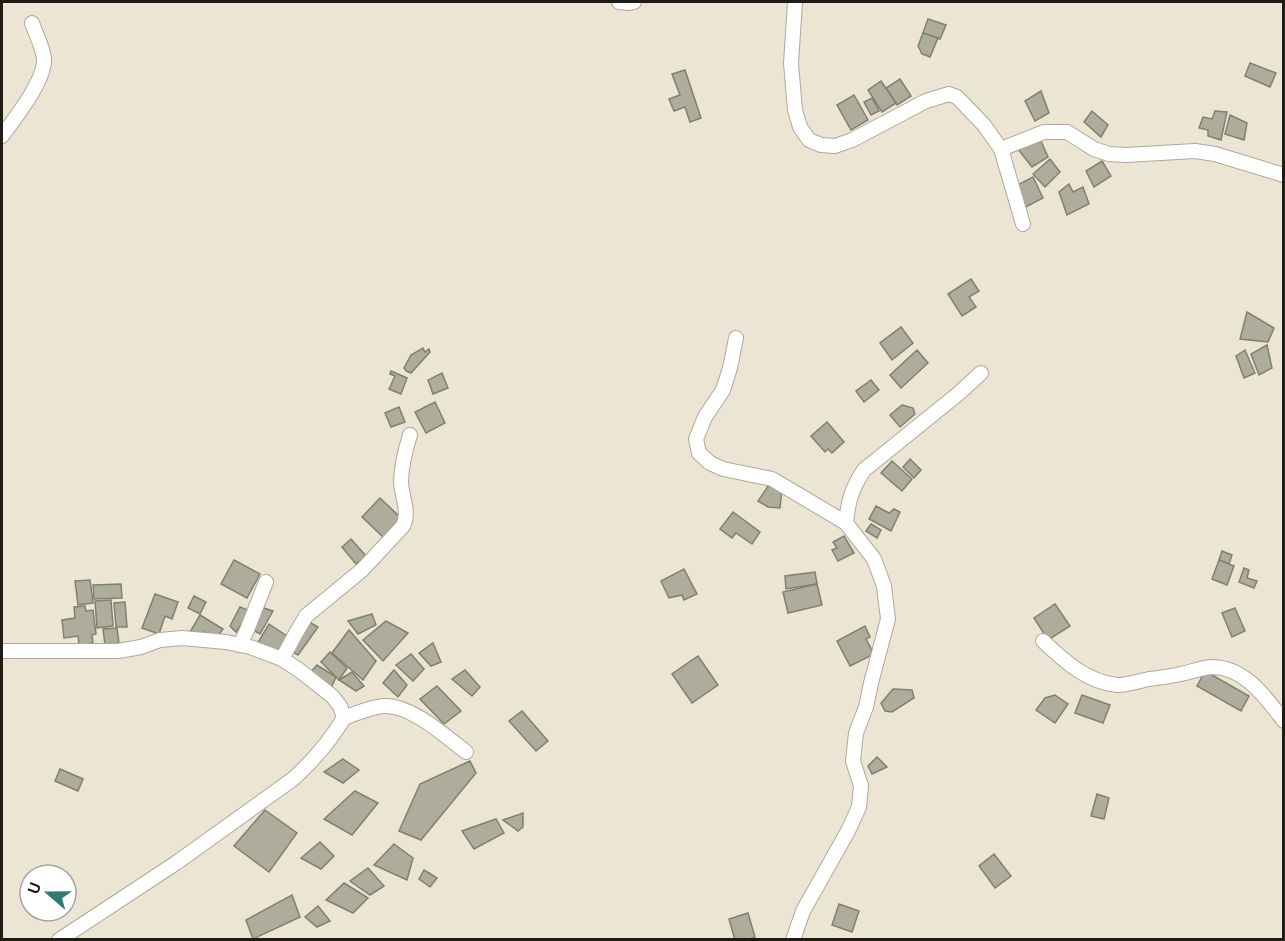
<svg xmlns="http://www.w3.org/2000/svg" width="1285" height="941" font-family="Ubuntu,sans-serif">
<rect width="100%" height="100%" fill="#ede5d4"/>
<!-- building -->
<g fill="#aead9c" stroke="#808070" stroke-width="1.5">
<polygon points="928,19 946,25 940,39 923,33"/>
<polygon points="923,33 938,38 930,57 922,54 918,46"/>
<polygon points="1250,63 1276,73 1270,87 1245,76"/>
<polygon points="685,70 701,118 690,122 685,107 674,111 669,99 680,95 672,74"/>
<polygon points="900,79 911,96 897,105 886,88"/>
<polygon points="881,81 896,103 882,112 868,90"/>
<polygon points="1041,91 1049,113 1035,121 1025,101"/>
<polygon points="854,95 868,120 851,130 837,105"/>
<polygon points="872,98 879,111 871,115 864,102"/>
<polygon points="1092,111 1108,125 1101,137 1084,122"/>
<polygon points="1215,111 1227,112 1221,140 1208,136 1208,130 1199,128 1203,117 1212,119"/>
<polygon points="1230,115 1247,123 1244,140 1225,134"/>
<polygon points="1041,141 1048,157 1032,167 1018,149"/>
<polygon points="1050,159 1060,172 1045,187 1033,174"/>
<polygon points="1102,161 1111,176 1094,187 1086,171"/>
<polygon points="1033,177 1043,198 1022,209 1012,188"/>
<polygon points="1069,184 1073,192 1083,187 1089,204 1067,215 1059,192"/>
<polygon points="971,279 979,291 969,297 976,307 962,316 948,294"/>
<polygon points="1247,312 1274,328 1268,342 1240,339"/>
<polygon points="901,327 913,343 892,360 880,343"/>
<polygon points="1267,345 1272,368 1259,375 1251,354"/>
<polygon points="423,348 425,352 429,349 430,352 411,373 406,371 404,368 411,355"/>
<polygon points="917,350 928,363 901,388 890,375"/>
<polygon points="1245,350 1255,373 1244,378 1236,356"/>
<polygon points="391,371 407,378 401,394 389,389 395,376 390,374"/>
<polygon points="442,373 448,388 433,394 428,380"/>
<polygon points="871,380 879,390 864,402 856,391"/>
<polygon points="435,402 445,423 426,433 415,412"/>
<polygon points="902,405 913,408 915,414 900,427 890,415"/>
<polygon points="399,407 405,422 391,427 385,413"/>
<polygon points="827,422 844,442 832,453 828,449 825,452 811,436"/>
<polygon points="910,459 921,470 914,478 903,467"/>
<polygon points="892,461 912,479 902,491 881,473"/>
<polygon points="771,482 782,489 780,508 768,507 758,501"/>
<polygon points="380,498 401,518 383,537 362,517"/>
<polygon points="876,506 889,513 894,509 900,512 891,531 869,519"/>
<polygon points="733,512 760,532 752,544 736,533 732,538 720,529"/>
<polygon points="871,524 881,530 877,538 866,531"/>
<polygon points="844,536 854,553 838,561 832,550 837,548 833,542"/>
<polygon points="351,539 366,556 356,564 342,547"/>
<polygon points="1222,551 1232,555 1229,564 1219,560"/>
<polygon points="234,560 260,574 247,598 221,584"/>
<polygon points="1219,560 1234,566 1227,585 1212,579"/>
<polygon points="1244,568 1249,570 1247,578 1257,581 1254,588 1239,582"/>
<polygon points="684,569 697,594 684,600 682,595 669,598 661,581"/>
<polygon points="815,572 817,584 786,589 785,576"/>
<polygon points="90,580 93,603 78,605 75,581"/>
<polygon points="121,584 122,598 94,599 93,585"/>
<polygon points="817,584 822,605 788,613 783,592"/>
<polygon points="155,594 178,602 172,619 165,616 159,634 142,628"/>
<polygon points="194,596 206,602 200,614 188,608"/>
<polygon points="111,600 113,626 97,628 95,601"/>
<polygon points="125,602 127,627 116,627 114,603"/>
<polygon points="1055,604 1070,626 1048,640 1034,618"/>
<polygon points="85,606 86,611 93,610 96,634 92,635 93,643 79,645 78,636 64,638 62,620 75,618 74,607"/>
<polygon points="240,607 250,611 236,632 230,626"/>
<polygon points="264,608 273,611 260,634 251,629"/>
<polygon points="1235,608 1245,631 1232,637 1222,613"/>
<polygon points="372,614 376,625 358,634 348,621"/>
<polygon points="200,615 223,629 216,639 204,632 200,638 190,632"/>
<polygon points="386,621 408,633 383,661 363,640"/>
<polygon points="309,622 318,627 298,655 291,651"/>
<polygon points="269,624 287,636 278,655 256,646"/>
<polygon points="865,626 870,637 866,639 874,654 850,666 837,641"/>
<polygon points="117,628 119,643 105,645 103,629"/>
<polygon points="349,630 376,661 363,680 332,653"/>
<polygon points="433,643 441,662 431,666 419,653"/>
<polygon points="330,652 347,668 339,680 321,662"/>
<polygon points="411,654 424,669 413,681 396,665"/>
<polygon points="698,656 718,685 692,703 672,674"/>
<polygon points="317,665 336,677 331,688 308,675"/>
<polygon points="394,670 407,685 398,697 383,683"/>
<polygon points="465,670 480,687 472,696 452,679"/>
<polygon points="1205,671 1249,696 1241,711 1197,686"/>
<polygon points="352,672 364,686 356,691 339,680"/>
<polygon points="437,686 461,711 444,724 420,699"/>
<polygon points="893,689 912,690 914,698 892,712 885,711 881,703"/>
<polygon points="1055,695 1068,704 1055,723 1036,710 1045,698"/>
<polygon points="1082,695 1110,705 1103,723 1075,713"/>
<polygon points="522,711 548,741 536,751 509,721"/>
<polygon points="877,757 887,767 872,774 868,766"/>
<polygon points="343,759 359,770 343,783 324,772"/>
<polygon points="470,761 476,773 421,840 399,831 420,784"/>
<polygon points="60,769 83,779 78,791 55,781"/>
<polygon points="355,791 378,803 352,835 324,819"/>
<polygon points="1097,794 1109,798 1104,819 1091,816"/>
<polygon points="265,810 297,833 269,872 234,846"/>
<polygon points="523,813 523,827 518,831 503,820"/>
<polygon points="496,819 504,833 474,849 462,831"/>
<polygon points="320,842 334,856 321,869 301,858"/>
<polygon points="394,844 413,858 407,880 374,865"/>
<polygon points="994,854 1011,876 995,888 979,866"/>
<polygon points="368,868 384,886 370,895 350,881"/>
<polygon points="424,870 437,878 430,887 419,879"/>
<polygon points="344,883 368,898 353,913 326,900"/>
<polygon points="292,895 300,917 253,939 246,920"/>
<polygon points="839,904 859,911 852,932 832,925"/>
<polygon points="318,906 330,921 317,927 305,917"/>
<polygon points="748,913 755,937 748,940 735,940 729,919"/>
</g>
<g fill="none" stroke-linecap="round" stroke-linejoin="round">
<defs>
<g id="minor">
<polyline points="619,2 629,3 634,2"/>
<polyline points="795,2 791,63 795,110 800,127 809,140 821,145 835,146 852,140 926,101 949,94 957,97 984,125 1001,149 1044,132 1067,132 1094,149 1109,154 1126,155 1195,151 1215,154 1284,175"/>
<path d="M2 136C15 118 41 86 44 63 45 52 36 34 32 23"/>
<polyline points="1001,149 1023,224"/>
<polyline points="736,338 730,368 723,390 705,417 696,439 699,453 710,463 723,469 772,479 846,523 874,559 884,586 888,619 871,683 866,707 856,733 853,761 861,786 859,807 848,831 803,911 793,940"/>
<path d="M846 523C848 501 852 488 864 470L958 394 981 373"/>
<path d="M1043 641C1064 661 1087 682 1117 685 1127 685 1139 681 1149 679 1160 678 1171 676 1181 674 1191 672 1203 667 1213 667 1246 668 1266 698 1284 721"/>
<polyline points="240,645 247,630 266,582"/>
<path d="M2 651H118L141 647 160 640 182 638 226 642 250 647 282 659 299 670 332 696 340 706 344 718C330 741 313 761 293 779L176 863 59 940"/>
<path d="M282 659 296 633 306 616 362 570 403 526C410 513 402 497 401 483 401 466 405 451 410 435"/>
<path d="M344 718C357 713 370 707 384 706 412 705 445 736 466 752"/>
</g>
</defs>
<!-- minor casing -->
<use href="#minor" stroke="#b0a898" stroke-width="16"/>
<!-- minor -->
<use href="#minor" stroke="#fff" stroke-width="14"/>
</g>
<!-- border -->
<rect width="1285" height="941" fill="none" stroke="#1f1c16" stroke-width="6"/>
<!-- north arrow -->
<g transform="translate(48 893) rotate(290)"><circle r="28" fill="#ffffff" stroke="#a5a4a2" stroke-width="1.5"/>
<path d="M0-4.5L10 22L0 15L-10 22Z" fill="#317973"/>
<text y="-9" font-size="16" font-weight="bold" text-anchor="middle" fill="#1f1c16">U</text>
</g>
</svg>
